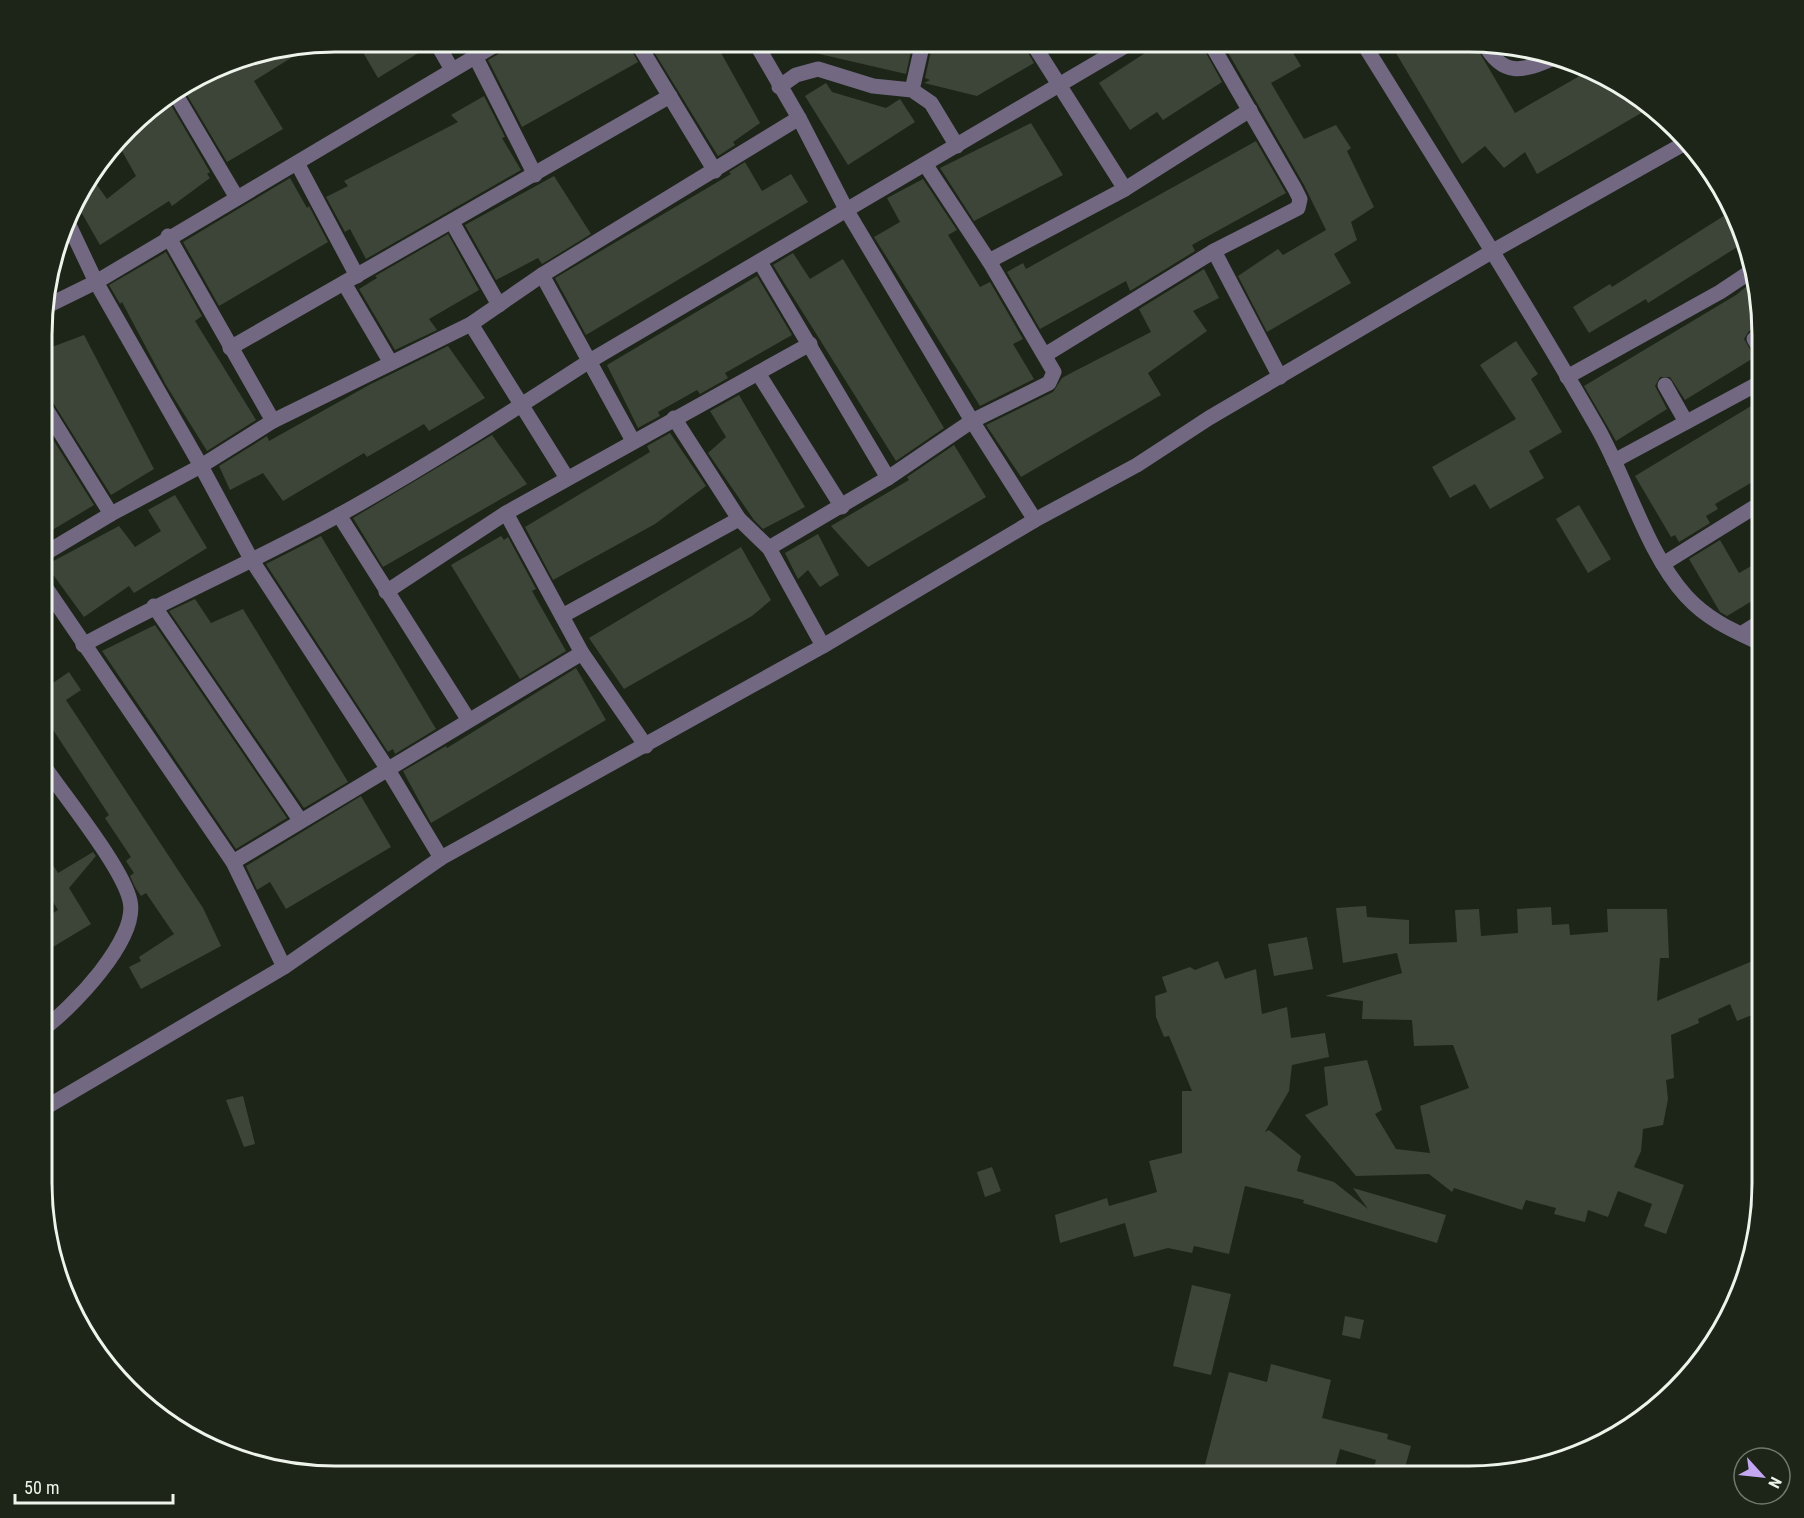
<svg xmlns="http://www.w3.org/2000/svg" width="1804" height="1518" font-family="'Roboto Condensed',sans-serif">
<rect width="100%" height="100%" fill="#1c2518"/>
<!-- building -->
<g fill="#3c4538">
<polygon points="357,42 426,42 428,47 378,78"/>
<polygon points="519,42 627,42 638,62 522,127 488,60"/>
<polygon points="648,42 715,42 760,123 733,142 735,145 718,156"/>
<polygon points="798,42 913,42 906,74 798,49"/>
<polygon points="933,42 1022,42 1034,63 977,96 924,83 930,80 925,78"/>
<polygon points="1044,42 1068,42 1050,53"/>
<polygon points="1162,42 1200,42 1222,82 1163,120 1157,112 1130,130 1099,83"/>
<polygon points="1222,42 1287,43 1301,66 1271,83 1304,139 1336,125 1351,148 1347,151 1374,207 1351,222 1357,240 1334,254 1351,283 1267,332 1238,276 1278,249 1283,255 1326,230 1304,185"/>
<polygon points="1390,43 1474,43 1515,113 1590,70 1648,109 1537,174 1525,152 1504,168 1485,146 1462,164"/>
<polygon points="310,46 254,81 283,129 227,162 184,90 241,58"/>
<polygon points="826,83 832,92 886,108 900,99 915,122 848,165 805,96"/>
<polygon points="484,96 505,137 502,138 521,170 366,259 350,229 345,232 326,197 348,186 344,181 458,122 451,115"/>
<polygon points="168,100 210,172 207,174 210,178 172,206 169,201 100,245 76,203 78,199 97,185 107,199 136,176 118,144 142,115"/>
<polygon points="1031,123 1063,175 974,221 940,168"/>
<polygon points="1256,141 1286,193 1192,245 1195,251 1130,291 1126,281 1040,329 1007,272 1023,263 1026,269"/>
<polygon points="745,162 762,191 791,174 808,202 586,335 555,278 731,174 729,172"/>
<polygon points="554,176 591,234 542,264 538,258 496,280 465,225"/>
<polygon points="290,178 307,208 309,206 328,242 219,306 183,242"/>
<polygon points="923,179 957,230 948,235 980,287 990,282 1023,339 1013,344 1034,379 980,406 874,237 900,222 887,198"/>
<polygon points="1733,210 1742,244 1648,303 1646,299 1589,333 1573,307 1610,284 1612,287"/>
<polygon points="448,234 479,290 429,319 437,330 395,350 359,289 377,278 375,276"/>
<polygon points="166,252 202,316 195,321 256,420 207,451 166,385 122,302 120,304 109,285"/>
<polygon points="793,253 810,279 843,259 944,428 896,461 773,265"/>
<polygon points="1204,269 1219,298 1193,311 1207,331 1148,373 1161,395 1021,477 986,425 1053,392 1062,378 1073,372 1151,332 1139,309"/>
<polygon points="757,276 792,335 725,373 728,378 700,394 697,390 658,412 660,416 638,428 607,365"/>
<polygon points="1752,282 1761,316 1761,333 1754,329 1749,331 1744,339 1755,357 1685,400 1670,377 1660,377 1655,386 1667,409 1616,441 1584,386 1736,295"/>
<polygon points="84,335 154,469 111,495 52,401 44,396 44,350"/>
<polygon points="1516,341 1538,374 1531,379 1562,432 1529,451 1544,478 1490,509 1475,484 1450,498 1432,467 1516,419 1480,365"/>
<polygon points="448,346 485,398 429,431 424,424 367,457 364,453 283,501 263,473 230,490 219,466 267,436 269,441 369,385"/>
<polygon points="739,395 805,507 763,529 754,520 708,453 726,437 710,411"/>
<polygon points="1761,400 1761,477 1715,504 1718,509 1706,516 1710,523 1679,542 1675,535 1671,537 1635,476"/>
<polygon points="44,425 94,505 44,535"/>
<polygon points="670,433 706,486 655,524 553,580 525,527 650,452 647,446"/>
<polygon points="492,435 527,484 383,567 353,518"/>
<polygon points="954,445 986,497 868,567 831,526 909,480 907,477"/>
<polygon points="175,495 207,548 134,593 129,586 84,617 46,565 119,526 135,547 161,531 148,510"/>
<polygon points="1579,505 1611,559 1588,573 1556,519"/>
<polygon points="818,534 839,575 820,587 808,570 798,579 785,553"/>
<polygon points="321,536 436,729 395,754 393,749 388,752 266,564"/>
<polygon points="501,536 504,540 508,537 536,589 532,591 566,651 520,679 451,565"/>
<polygon points="1720,540 1739,573 1762,560 1762,595 1727,616 1720,612 1689,559"/>
<polygon points="741,547 771,600 752,616 624,689 589,638"/>
<polygon points="195,599 211,623 243,609 348,782 304,808 169,611"/>
<polygon points="155,625 287,818 236,849 102,651"/>
<polygon points="576,668 606,720 431,823 403,771 446,746 447,748"/>
<polygon points="69,672 81,690 66,700 203,908 221,946 141,989 129,967 141,961 139,957 174,934 146,893 141,896 135,887 130,876 134,873 126,861 131,857 105,818 109,815 44,716 44,689"/>
<polygon points="361,796 391,847 286,909 270,882 257,890 246,866"/>
<polygon points="43,849 58,873 93,852 96,856 69,888 91,924 43,953 43,919 58,910 43,885"/>
<polygon points="1366,906 1367,917 1409,920 1409,944 1457,942 1455,910 1479,909 1481,936 1518,933 1517,909 1551,907 1552,925 1569,924 1570,935 1608,932 1607,909 1667,909 1669,958 1660,958 1657,1001 1755,960 1762,978 1762,1011 1737,1021 1730,1004 1698,1019 1699,1023 1671,1035 1674,1078 1666,1080 1668,1099 1663,1125 1643,1129 1641,1151 1634,1167 1684,1185 1666,1234 1644,1226 1652,1204 1618,1191 1608,1217 1588,1210 1585,1222 1554,1214 1556,1208 1526,1200 1522,1210 1454,1188 1452,1192 1429,1174 1356,1176 1305,1115 1328,1105 1324,1067 1367,1060 1382,1110 1375,1114 1396,1149 1430,1153 1420,1106 1469,1088 1453,1045 1414,1046 1412,1020 1362,1019 1363,1001 1325,996 1402,973 1397,953 1343,963 1336,908"/>
<polygon points="1307,937 1313,969 1274,976 1268,944"/>
<polygon points="1218,961 1225,979 1256,969 1262,1014 1287,1007 1291,1038 1325,1033 1329,1057 1292,1065 1289,1091 1265,1132 1269,1130 1301,1156 1297,1171 1334,1182 1368,1209 1353,1188 1446,1215 1437,1243 1303,1203 1304,1200 1245,1186 1229,1254 1194,1246 1192,1253 1168,1248 1134,1257 1125,1223 1060,1243 1055,1215 1107,1198 1109,1206 1157,1192 1149,1161 1182,1153 1182,1091 1192,1091 1169,1036 1164,1037 1156,1017 1155,996 1167,992 1162,977 1190,967 1195,970"/>
<polygon points="243,1096 255,1144 244,1147 226,1100"/>
<polygon points="992,1167 1001,1191 985,1197 977,1172"/>
<polygon points="1192,1285 1231,1294 1211,1375 1173,1366"/>
<polygon points="1345,1316 1364,1320 1360,1339 1342,1335"/>
<polygon points="1271,1364 1331,1380 1322,1418 1388,1434 1387,1439 1411,1446 1403,1475 1372,1475 1376,1460 1340,1449 1333,1475 1202,1476 1229,1372 1267,1382"/>
</g>
<g fill="none" stroke-linecap="round" stroke-linejoin="round">
<!-- minor -->
<g stroke="#726882" stroke-width="15">
<polyline points="436,42 451,68"/>
<polyline points="637,42 715,171"/>
<polyline points="755,42 799,118 847,211 972,421 1035,520"/>
<polyline points="1032,42 1125,189"/>
<path d="M1363 43C1442 170 1522 297 1597 427 1627 479 1646 552 1686 596 1708 620 1732 630 1762 644"/>
<path d="M1484 43C1502 77 1523 72 1554 58"/>
<polyline points="475,56 535,175"/>
<polyline points="779,87 796,75 818,69 873,86 912,90 931,103 957,146"/>
<polyline points="912,90 923,42"/>
<polyline points="176,95 237,198"/>
<polyline points="297,163 357,276"/>
<polyline points="452,222 499,305"/>
<polyline points="69,225 96,282 201,466 251,559 387,768 441,858"/>
<polyline points="168,236 273,421"/>
<polyline points="1214,251 1280,377"/>
<polyline points="989,261 1125,189 1250,110"/>
<polyline points="760,262 888,478"/>
<polyline points="542,275 633,441"/>
<polyline points="344,283 391,363"/>
<polyline points="45,307 96,282 500,42"/>
<polyline points="471,324 567,478"/>
<polyline points="1754,339 1761,350"/>
<polyline points="230,348 670,96"/>
<polyline points="1045,355 1214,251 1298,208 1300,199 1295,189 1210,42"/>
<polyline points="758,373 842,507"/>
<polyline points="1567,377 1720,292 1750,272"/>
<polyline points="1665,385 1686,422"/>
<polyline points="44,406 111,514"/>
<polyline points="674,418 739,519 769,548 823,646"/>
<polyline points="1614,461 1761,382"/>
<polyline points="506,513 582,653 646,746"/>
<polyline points="339,515 468,719"/>
<polyline points="769,548 888,478 972,421 1049,383 1054,372 989,261 925,164"/>
<polyline points="44,554 111,514 201,466 273,421 471,324 542,275 799,118"/>
<polyline points="1663,564 1761,503"/>
<polyline points="44,585 233,862 284,967"/>
<polyline points="386,592 506,513 810,344"/>
<polyline points="154,606 300,820"/>
<polyline points="562,616 739,519"/>
<polyline points="1741,634 1762,621"/>
<path d="M83 645C167 599 255 561 339 515 424 468 506 415 588 362L1132 42"/>
<polyline points="233,862 582,653"/>
<path d="M43 1029C71 1009 139 939 130 901 123 868 65 797 44 766"/>
<polyline points="43,1109 284,967 441,858 823,646 1035,520 1137,465 1209,418 1493,251 1687,142"/>
</g>
</g>
<!-- crop -->
<path d="M0 0H1804V1518H0ZM335 52H1469A283 283 0 0 1 1752 335V1183A283 283 0 0 1 1469 1466H335A283 283 0 0 1 52 1183V335A283 283 0 0 1 335 52Z" fill="#1c2518" fill-rule="evenodd"/>
<path fill="none" stroke="#eef4eb" stroke-width="3" d="M335 52H1469A283 283 0 0 1 1752 335V1183A283 283 0 0 1 1469 1466H335A283 283 0 0 1 52 1183V335A283 283 0 0 1 335 52Z"/>
<!-- north arrow -->
<g transform="translate(1762 1476) rotate(117)"><circle r="28" fill="#1c2518" stroke="#70786c" stroke-width="1.5"/>
<path d="M0-4.5L10 22L0 15L-10 22Z" fill="#c3a7f2"/>
<text y="-9" font-size="16" font-weight="bold" text-anchor="middle" fill="#eef4eb">N</text>
</g>
<!-- scale -->
<path d="M15 1494v9h158v-9" fill="none" stroke="#eef4eb" stroke-width="3"/>
<text x="24" y="1494" font-size="18" fill="#eef4eb" stroke="#1c2518" stroke-width="4.5" paint-order="stroke">50 m</text>
</svg>
